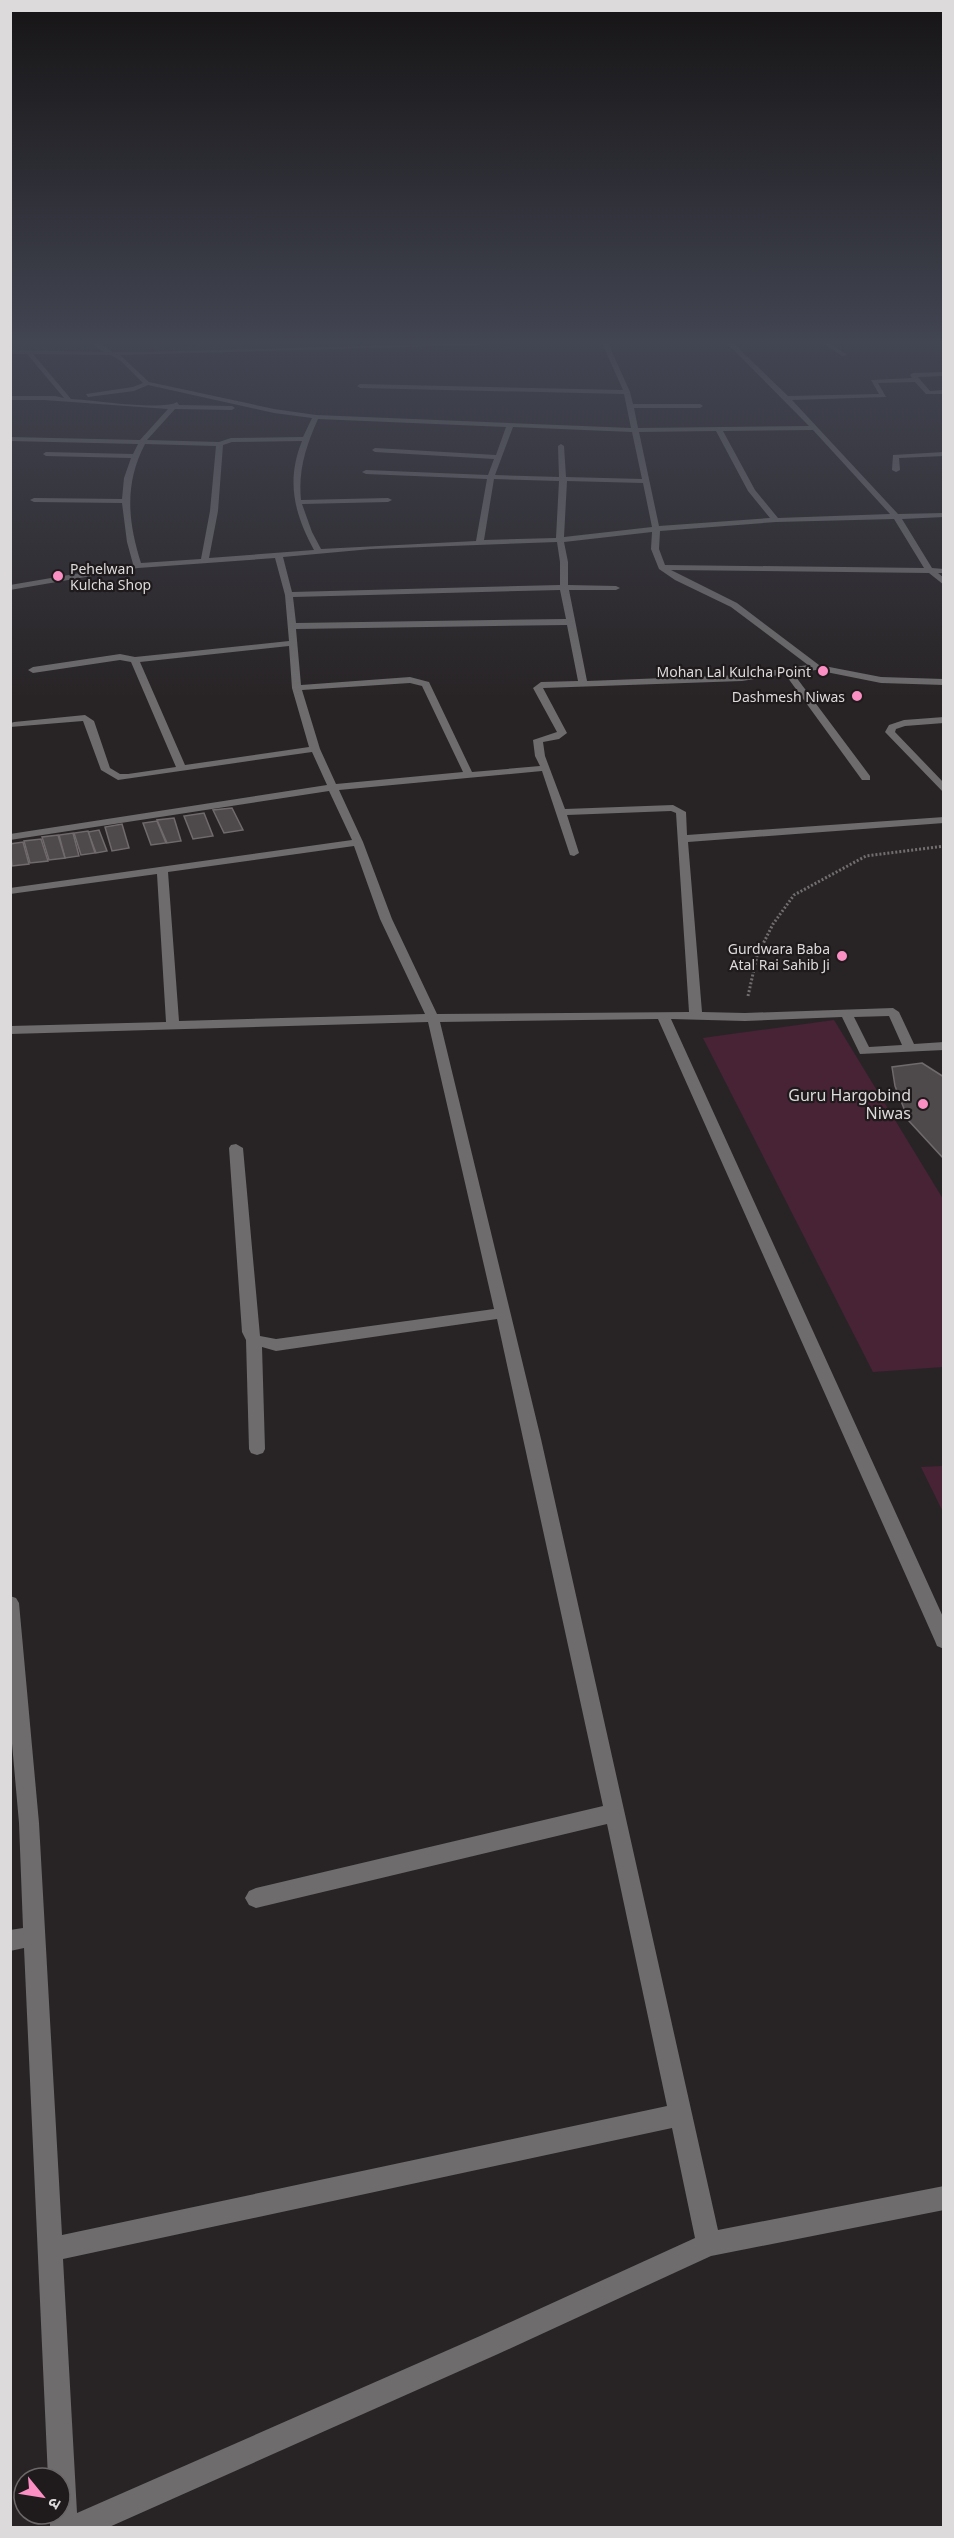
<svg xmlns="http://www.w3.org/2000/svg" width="954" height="2538" font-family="'Noto Sans','Noto Sans Devanagari',sans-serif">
<rect width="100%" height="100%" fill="#282426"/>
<!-- green -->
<g fill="#482335">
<polygon points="834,1020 943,1199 943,1367 873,1372 703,1038"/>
<polygon points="943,1466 944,1466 943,1512 921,1467"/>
</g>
<!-- building -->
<g fill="#4e494b" stroke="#706a6d" stroke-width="1.5">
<polygon points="232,808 243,830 224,833 213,810"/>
<polygon points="204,813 213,836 193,839 184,816"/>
<polygon points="174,818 181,841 167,843 157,820"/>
<polygon points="157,821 166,843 151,845 143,823"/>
<polygon points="122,824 129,848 112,851 105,827"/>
<polygon points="99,830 107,851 96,853 88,832"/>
<polygon points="88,831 95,853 81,855 74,833"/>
<polygon points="73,833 79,856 65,858 59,835"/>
<polygon points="58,835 65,858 49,860 42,837"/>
<polygon points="41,839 48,861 30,863 24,841"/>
<polygon points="23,842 29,864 12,866 10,844"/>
<polygon points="922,1063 944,1077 944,1159 909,1121 895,1086 892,1067"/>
</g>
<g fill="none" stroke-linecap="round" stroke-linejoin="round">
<!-- path -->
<polyline stroke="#716e6f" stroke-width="3" stroke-dasharray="2 2" stroke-linecap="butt" points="748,996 757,956 773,924 794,895 866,856 944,846"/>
<!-- minor -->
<g fill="#6e6c6d" fill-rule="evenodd">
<path d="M91 343H98L113 352H141L481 343 478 345 120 355 149 382 274 409 316 415 631 428 624 394 360 388 357 386 360 384 623 390 602 343H608L630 392 633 404H700L703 406 700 408H634L638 428 809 426 727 343H733L788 396 879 394 871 380 912 378 910 375 913 373 944 372V376L918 377 930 391 944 390V394H926L915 382 878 383 886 397 792 400 898 514 944 513V517L902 519 932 568 944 569V573H938L944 578V585L929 573 671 570 737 603 819 665 881 677 944 679V685L881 683 816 670 793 673 870 776V780H862L785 674 742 681 543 688 567 733 559 739 543 742 545 756 565 809 673 805 686 812 687 835 944 817V823L688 842 702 1012 745 1013 893 1008 899 1012 914 1044 944 1042V1050L860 1054 842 1017 745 1021 671 1019 944 1619V1649L937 1646 935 1641 658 1019 440 1022 541 1439 718 2230 944 2186V2210L711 2256 498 2354 107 2528H50V2514H60V2478H48L24 1948 10 1951V1930L23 1928 19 1823 10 1721V1596L16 1598 19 1603 39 1823 62 2235 667 2106 607 1824 256 1908 249 1905 245 1898 249 1891 256 1888 603 1806 497 1319 276 1351 262 1347 265 1449 263 1453 257 1455 251 1453 249 1449 246 1340 242 1332 229 1148 231 1145 236 1144 243 1148 260 1336 276 1339 494 1309 428 1022 10 1034V1026L166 1022 157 874 10 894V888L352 840 329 791 10 840V834L327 785 312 752 118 780 101 770 83 721 10 727 11 723 14 722 85 715 94 721 110 768 120 774H128L176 767 131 662 120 660 33 673 28 670 33 667 120 654 135 657 289 641 285 595 275 558 138 568 10 590V585L133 564 127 542 122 503 34 502 30 500 34 498 122 499 124 478 131 458 46 456 43 454 46 452 133 454 138 444 10 441V437L140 440 168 409 44 400H10V396H55L64 398 27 354H10V350L104 352ZM33 354 111 355 121 361 143 383 133 387 86 394 88 397 134 391 148 385 274 413 312 418 303 437 231 438 219 442 147 440 175 409 232 410 235 408 232 406 179 405 177 402C162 411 93 400 71 399ZM318 419 506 427 496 455 375 448 372 450 375 452 494 459 488 475 366 470 362 472 366 474 487 479 476 541 321 549 312 532 302 504 388 502 392 500 388 498 301 500C298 470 306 446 318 419ZM513 427 632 432 642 479 566 477 564 446 561 444 558 446 559 477 495 475ZM813 430 890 514 778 518 755 490 723 431ZM716 431 748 491 770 518 659 526 639 432ZM302 441C286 481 294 513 314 550L209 558 218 511 223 445 232 442ZM145 444 216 446 210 511 201 559 141 563C128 522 124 484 145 444ZM494 479 559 481 556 538 484 540ZM567 481 643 483 652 527 564 537ZM894 519 924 568 665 565 659 549 660 531 776 522ZM652 532 651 549 659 569 675 580 731 607 808 665 742 675 587 681 569 590H616L620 588 616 586 568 585V562L564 542ZM557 542 560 562V585L292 592 283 557 371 549ZM560 590 566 619 296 623 293 597ZM567 625 578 681 541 682 533 688 557 732 533 740 535 756 540 766 472 772 429 682 410 677 301 685 296 629ZM289 646 292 688 309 747 185 765 140 662ZM410 683 422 686 463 772 336 784 320 749 302 690ZM542 771 570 855 574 856 579 853 567 815 671 811 676 813 689 1012 437 1014 392 919 363 842 339 790ZM354 846 380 919 425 1014 179 1021 168 872ZM889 1016 902 1045 869 1047 854 1017ZM672 2128 695 2238 480 2336 77 2513 63 2259Z"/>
<polygon points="823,343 829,343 847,355 842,356"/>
<polygon points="944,452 944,456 899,458 900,470 896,472 892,470 893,455"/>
<polygon points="944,717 944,723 905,726 896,729 895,732 944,783 944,793 885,732 889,725 904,720"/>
</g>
</g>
<!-- sky -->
<linearGradient id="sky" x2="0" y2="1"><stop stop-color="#161415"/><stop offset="0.49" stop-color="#424552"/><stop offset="1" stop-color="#424552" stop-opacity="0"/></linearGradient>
<rect width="954" height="698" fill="url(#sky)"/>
<!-- markers -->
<g fill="#fb8fc3" stroke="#1f1a1c" stroke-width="2">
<circle cx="58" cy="576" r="6"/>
<circle cx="823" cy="671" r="6"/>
<circle cx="857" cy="696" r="6"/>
<circle cx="842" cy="956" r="6"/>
<circle cx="923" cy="1104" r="6"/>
</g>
<g text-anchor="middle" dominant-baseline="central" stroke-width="4.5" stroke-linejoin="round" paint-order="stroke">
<!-- far-poi labels -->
<g font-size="14" fill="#dddadb" stroke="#1f1a1c" text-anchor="end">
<text x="70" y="568" text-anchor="start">Pehelwan<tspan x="70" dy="16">Kulcha Shop</tspan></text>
<text x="811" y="671">Mohan Lal Kulcha Point</text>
<text x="845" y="696">Dashmesh Niwas</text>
<text x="830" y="948">Gurdwara Baba<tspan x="830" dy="16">Atal Rai Sahib Ji</tspan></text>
</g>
<!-- poi labels -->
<g font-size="16" fill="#dddadb" stroke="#1f1a1c" text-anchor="end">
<text x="911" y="1095">Guru Hargobind<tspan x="911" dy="18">Niwas</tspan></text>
</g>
</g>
<!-- border -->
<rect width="954" height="2538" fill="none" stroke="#dddadb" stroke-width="24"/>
<!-- north arrow -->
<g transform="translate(42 2496) rotate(120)"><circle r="28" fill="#1f1a1c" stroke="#6b6768" stroke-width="1.5"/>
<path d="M0-4.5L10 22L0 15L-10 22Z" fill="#fb8fc3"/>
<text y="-9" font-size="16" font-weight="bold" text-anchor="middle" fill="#dddadb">उ</text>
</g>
</svg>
